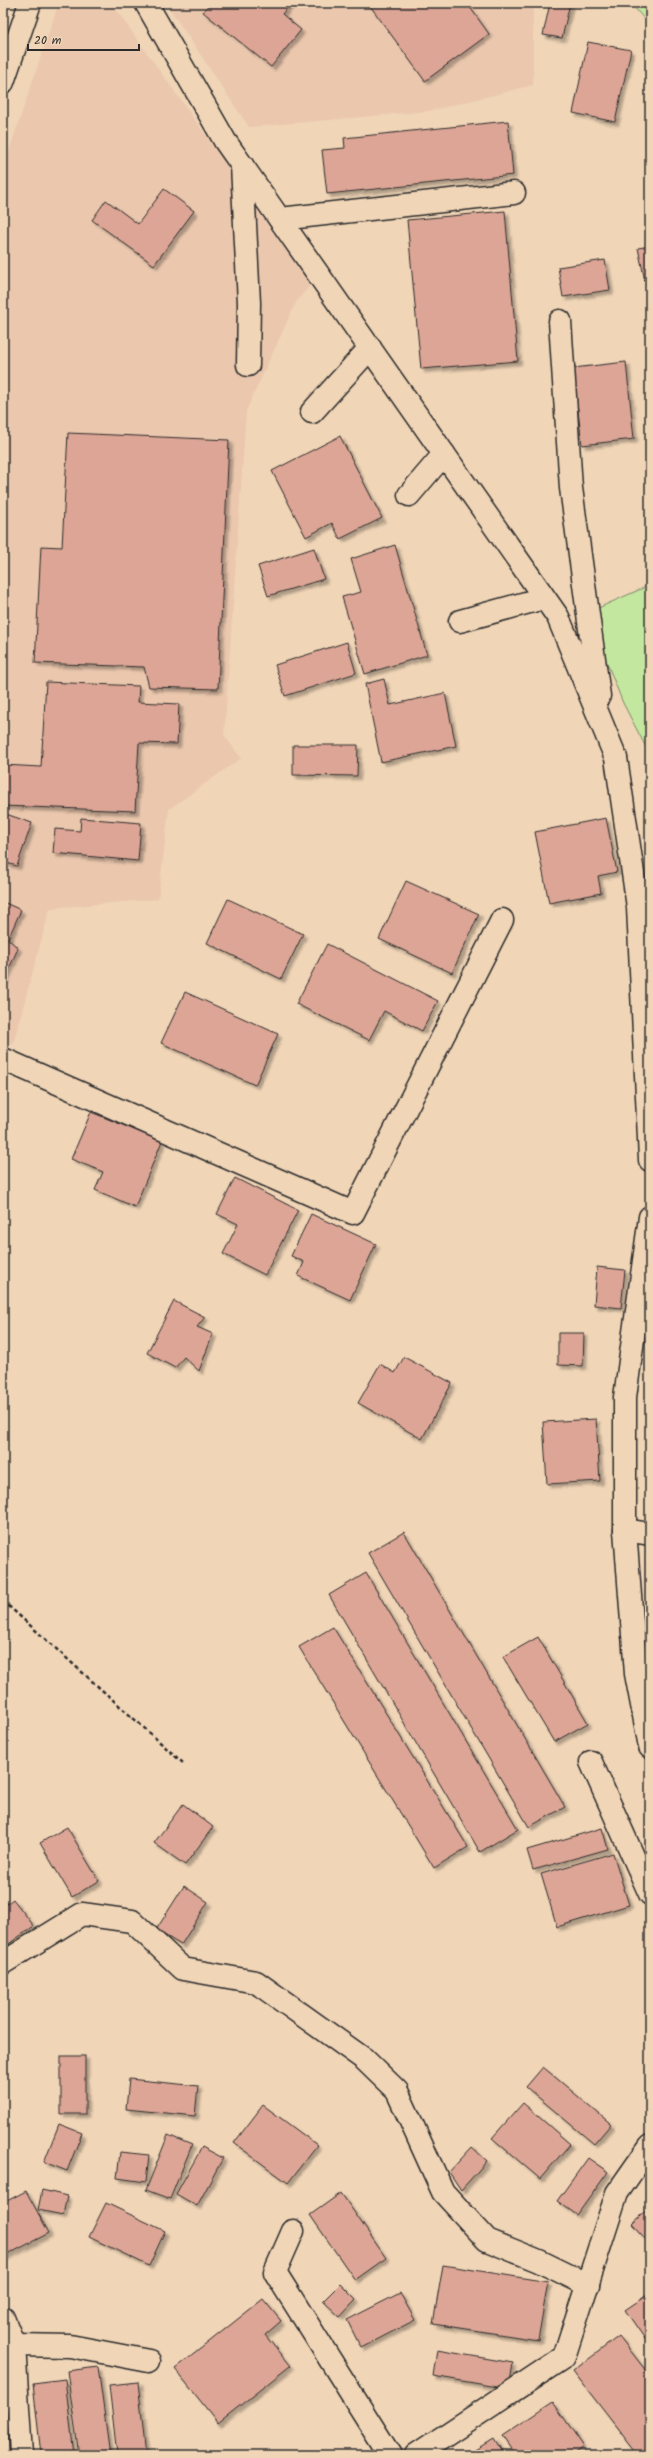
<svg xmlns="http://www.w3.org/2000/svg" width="653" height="2458" font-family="Kalam,sans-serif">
<defs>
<filter id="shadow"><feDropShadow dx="3.5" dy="3.5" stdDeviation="1" flood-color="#0004"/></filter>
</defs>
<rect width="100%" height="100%" fill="#f0d5b7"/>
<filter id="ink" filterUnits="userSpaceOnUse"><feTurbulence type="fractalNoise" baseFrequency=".025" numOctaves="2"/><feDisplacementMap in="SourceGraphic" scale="8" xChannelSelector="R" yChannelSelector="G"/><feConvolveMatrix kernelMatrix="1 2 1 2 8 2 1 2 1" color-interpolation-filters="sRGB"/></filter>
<g filter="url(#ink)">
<!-- built -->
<g fill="#eac7ad">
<polygon points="59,3 111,3 312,283 296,302 246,411 224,735 241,758 169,809 158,899 50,908 13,1044 3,1040 3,169"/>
<polygon points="166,3 533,3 533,85 429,111 249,127"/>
</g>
<!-- green -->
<g fill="#c4e7a0" stroke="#788966">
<polygon points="630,3 650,3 650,25"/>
<polygon points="650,585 650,755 623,703 587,613"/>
</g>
<!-- building -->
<g fill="#dda595" stroke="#2b2b2b" filter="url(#shadow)">
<polygon points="210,3 291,3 282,14 301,30 271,67 203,12"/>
<polygon points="368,3 467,3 489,34 425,81"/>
<polygon points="550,3 570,3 562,38 543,35"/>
<polygon points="588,42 631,50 615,122 573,113"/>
<polygon points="508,121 513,175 327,194 322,150 345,148 344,138"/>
<polygon points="164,189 194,211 154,265 92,220 106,200 138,224"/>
<polygon points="505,211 518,361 421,369 407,220"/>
<polygon points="650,246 650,280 645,281 638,248"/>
<polygon points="605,260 610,290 563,297 558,267"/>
<polygon points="626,362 634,439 582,445 573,368"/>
<polygon points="68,433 229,440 218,689 149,687 144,667 35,663 41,546 62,547"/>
<polygon points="340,436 382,518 340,539 332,523 306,537 272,471"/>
<polygon points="395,545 427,655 365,674 342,597 361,592 351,559"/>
<polygon points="314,548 324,579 268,596 258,566"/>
<polygon points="347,642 356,673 285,696 275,665"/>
<polygon points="384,679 390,705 445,693 456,746 381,762 365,684"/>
<polygon points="46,682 139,686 138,702 179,704 177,744 139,743 135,811 3,806 3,765 41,767"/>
<polygon points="293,745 358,745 357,776 293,775"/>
<polygon points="3,813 32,823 17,866 3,862"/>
<polygon points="81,818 141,823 138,861 53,853 55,829 80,831"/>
<polygon points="606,818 617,872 598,876 601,893 549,903 535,832"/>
<polygon points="406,881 479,914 452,973 379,939"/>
<polygon points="228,899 303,934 281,979 207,943"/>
<polygon points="3,902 21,910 8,939 18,948 3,983"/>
<polygon points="327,944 438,1001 422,1031 384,1011 369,1040 296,1004"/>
<polygon points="185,992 278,1034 255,1085 161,1043"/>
<polygon points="91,1112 162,1141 135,1207 95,1190 103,1172 71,1159"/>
<polygon points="235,1178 298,1210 265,1275 223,1254 238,1224 217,1214"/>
<polygon points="311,1214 376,1244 350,1300 298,1276 304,1262 291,1256"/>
<polygon points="597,1267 625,1270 621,1308 594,1305"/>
<polygon points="174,1301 205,1317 197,1327 213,1334 199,1371 184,1357 175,1368 147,1353"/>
<polygon points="558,1333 584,1333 583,1366 558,1365"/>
<polygon points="404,1357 452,1383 422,1439 358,1403 380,1364 395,1373"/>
<polygon points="596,1419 600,1481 547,1484 543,1422"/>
<polygon points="404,1532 565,1807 529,1827 368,1553"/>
<polygon points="650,1557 650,1601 647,1558"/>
<polygon points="366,1573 518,1829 480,1852 329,1595"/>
<polygon points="333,1627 468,1847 434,1868 299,1647"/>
<polygon points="538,1637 588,1723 554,1742 503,1657"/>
<polygon points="183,1804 213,1827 185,1865 154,1843"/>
<polygon points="67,1827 99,1881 72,1897 40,1843"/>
<polygon points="602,1828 608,1849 533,1870 527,1850"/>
<polygon points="613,1853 629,1905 557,1927 541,1874"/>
<polygon points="184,1886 208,1902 181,1945 156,1930"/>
<polygon points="13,1899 34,1926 3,1948 3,1907"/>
<rect x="61" y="2056" width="24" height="58"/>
<polygon points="543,2067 611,2124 594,2144 526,2087"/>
<polygon points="129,2079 198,2086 195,2116 126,2109"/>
<polygon points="523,2103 570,2144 540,2179 492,2138"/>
<polygon points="263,2105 317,2145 288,2183 234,2143"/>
<polygon points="59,2124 82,2133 67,2171 44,2162"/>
<polygon points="168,2135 192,2145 170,2199 146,2190"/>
<polygon points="202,2147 223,2158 197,2206 176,2194"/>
<polygon points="472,2147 487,2161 461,2190 449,2172"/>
<polygon points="120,2152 149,2155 146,2182 117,2178"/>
<polygon points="588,2158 608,2172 577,2215 557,2201"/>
<polygon points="42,2190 67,2196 63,2215 38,2210"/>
<polygon points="26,2191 49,2233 3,2257 3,2203"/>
<polygon points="341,2193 386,2258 355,2280 310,2215"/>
<polygon points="106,2203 165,2231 149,2266 89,2237"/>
<polygon points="650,2208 650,2244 632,2224"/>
<polygon points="443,2265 548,2282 538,2340 433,2324"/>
<polygon points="340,2284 356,2300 340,2317 323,2301"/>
<polygon points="400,2293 415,2320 361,2348 347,2320"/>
<polygon points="650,2293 650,2346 625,2310"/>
<polygon points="263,2299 281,2321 265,2335 290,2366 218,2423 175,2369"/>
<polygon points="619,2336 650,2376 650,2452 645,2455 638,2455 573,2371"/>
<polygon points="437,2350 513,2363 509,2389 433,2376"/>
<polygon points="98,2367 110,2455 79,2455 67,2371"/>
<polygon points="65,2379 74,2455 41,2455 33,2383"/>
<polygon points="138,2382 146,2455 117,2455 109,2385"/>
<polygon points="3,2401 11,2430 3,2433"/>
<polygon points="553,2402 584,2447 573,2455 515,2455 502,2436"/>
<polygon points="494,2438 504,2455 466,2455"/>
</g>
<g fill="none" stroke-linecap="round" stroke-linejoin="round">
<defs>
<g id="minor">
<polyline points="146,3 225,141 558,617 616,758 638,907 650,1160"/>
<polyline points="3,82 30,3"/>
<polyline points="242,165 249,303 248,365"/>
<polyline points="280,219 514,193"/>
<polyline points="560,321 571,488 599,696"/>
<polyline points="312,412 370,348"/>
<polyline points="409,495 444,454"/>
<polyline points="460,621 544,598"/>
<polyline points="3,1059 353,1213 502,920"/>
<polyline points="650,1217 625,1397 625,1530 636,1674 650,1747"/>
<polyline points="625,1530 650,1534"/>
<polyline points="591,1762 650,1894"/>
<polyline points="3,1963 82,1914 132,1921 183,1969 256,1982 364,2059 397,2091 443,2192 487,2240 539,2261 588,2285"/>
<polyline points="293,2231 275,2272 390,2455"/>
<polyline points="3,2318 14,2345 21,2455"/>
<polyline points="14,2345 70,2346 149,2361"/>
<polyline points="416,2455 564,2357 617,2193 650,2146"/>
</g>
</defs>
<!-- minor casing -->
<use href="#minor" stroke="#2b2b2b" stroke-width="25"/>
<!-- path -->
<polyline stroke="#2b2b2b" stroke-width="2.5" stroke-dasharray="4 3" stroke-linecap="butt" points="3,1601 183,1763"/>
<!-- minor -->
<use href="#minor" stroke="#f0d5b7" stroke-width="22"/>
</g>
</g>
<!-- margin -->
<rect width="653" height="2458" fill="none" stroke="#f0d5b7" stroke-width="16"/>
<rect x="8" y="8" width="637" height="2442" fill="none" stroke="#2b2b2b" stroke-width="1.5" filter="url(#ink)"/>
<!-- scale -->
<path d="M28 44v6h111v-6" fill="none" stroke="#2b2b2b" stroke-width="2"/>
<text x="34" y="44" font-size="12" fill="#2b2b2b" stroke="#f0d5b7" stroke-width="3" paint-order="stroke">20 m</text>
</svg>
